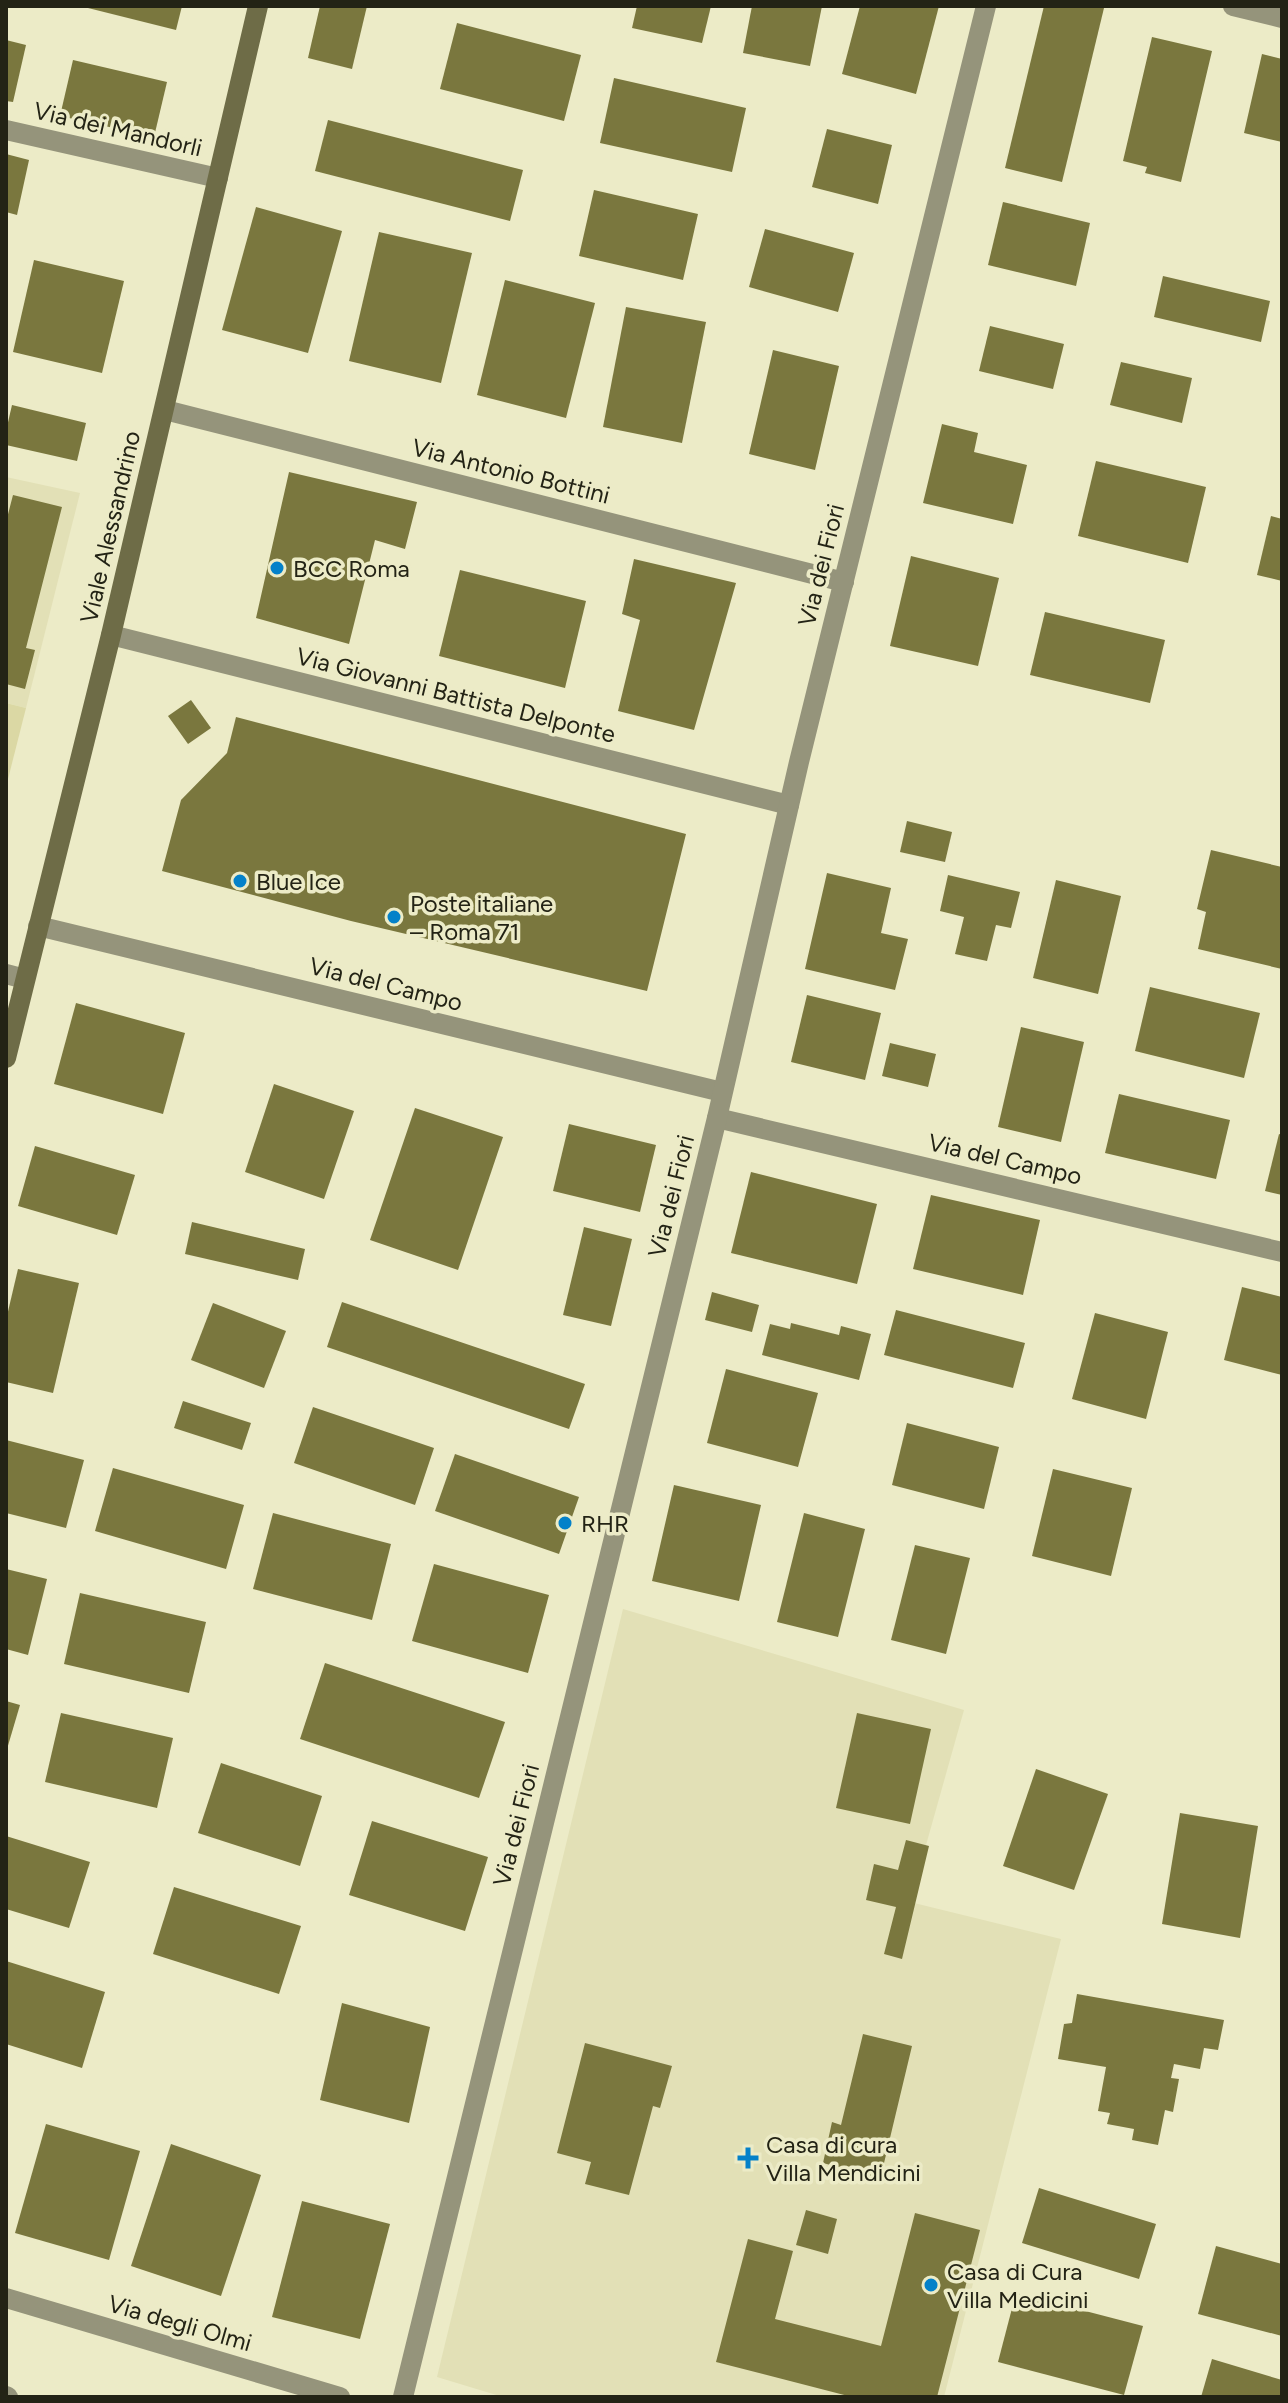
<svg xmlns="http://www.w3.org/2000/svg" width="1288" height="2403" font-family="Figtree,sans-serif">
<rect width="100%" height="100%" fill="#ecebc7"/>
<!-- built -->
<g fill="#e2e0b6">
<polygon points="6,477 80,493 26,708 6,703"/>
<polygon points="623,1609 964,1710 910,1902 1061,1939 944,2397 503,2397 437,2377"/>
</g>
<!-- green -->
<polygon fill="#dbd8a4" points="6,703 26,708 6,787"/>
<!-- building -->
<g fill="#7a773e">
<polygon points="80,6 182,6 176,30"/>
<polygon points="320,6 367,6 352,69 308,58"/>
<polygon points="637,6 711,6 702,43 632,28"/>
<polygon points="752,6 822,6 810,66 743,53"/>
<polygon points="860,6 939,6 916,94 842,74"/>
<polygon points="1044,6 1093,6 1104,8 1062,182 1005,168"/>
<polygon points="457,23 581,55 564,121 440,89"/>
<polygon points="1152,37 1212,51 1181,182 1145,173 1147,167 1123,161"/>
<polygon points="6,40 26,45 13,102 6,101"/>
<polygon points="1262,54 1282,59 1282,142 1244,133"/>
<polygon points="73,60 167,82 154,137 60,116"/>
<polygon points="614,78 746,108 732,172 600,143"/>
<polygon points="328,120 523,170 510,221 315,171"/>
<polygon points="827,129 892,145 878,204 812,187"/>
<polygon points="6,154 29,160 17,215 6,212"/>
<polygon points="594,190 698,214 683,280 579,256"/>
<polygon points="1003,202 1090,223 1076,286 988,265"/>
<polygon points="256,207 342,231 308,353 222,330"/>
<polygon points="765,229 854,253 838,312 749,287"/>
<polygon points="379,232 472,253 441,383 349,361"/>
<polygon points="34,260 124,281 102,373 13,352"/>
<polygon points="1163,276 1270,301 1261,342 1154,317"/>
<polygon points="505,280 595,303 566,418 477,395"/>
<polygon points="626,307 706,322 682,443 603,427"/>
<polygon points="990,326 1064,344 1053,389 979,371"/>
<polygon points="773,350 839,366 815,470 749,454"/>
<polygon points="1121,362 1192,378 1182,423 1110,405"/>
<polygon points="12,405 86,423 77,461 6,445 6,431"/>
<polygon points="942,424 978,433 974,452 1027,465 1013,524 923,503"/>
<polygon points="1096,461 1206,487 1188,563 1078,536"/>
<polygon points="289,472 417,502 405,549 375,540 349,644 256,618"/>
<polygon points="13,495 62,507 26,648 35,650 25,689 6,684 6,522"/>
<polygon points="1271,516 1282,519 1282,581 1257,575"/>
<polygon points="911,556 999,578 978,666 890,646"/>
<polygon points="634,559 736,583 694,730 618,711 640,620 622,614"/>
<polygon points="460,570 586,601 565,688 439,656"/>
<polygon points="1045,612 1165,640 1150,703 1030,675"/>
<polygon points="191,700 211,728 188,744 168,716"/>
<polygon points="236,717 686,834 647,991 351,921 162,871 181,800 227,753"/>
<polygon points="907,821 952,832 945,862 900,852"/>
<polygon points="1211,850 1282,867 1282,969 1198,949 1206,912 1197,909"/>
<polygon points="827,873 891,888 881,933 908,939 895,990 805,969"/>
<polygon points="948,875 1020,892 1011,928 996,925 987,961 955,954 964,917 940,911"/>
<polygon points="1056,880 1121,896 1098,994 1033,978"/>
<polygon points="1150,987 1260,1013 1244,1078 1135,1051"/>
<polygon points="807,995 881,1013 865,1080 791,1062"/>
<polygon points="76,1003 185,1033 163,1114 54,1084"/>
<polygon points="1021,1027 1084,1042 1061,1142 998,1127"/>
<polygon points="890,1043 936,1054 928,1087 882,1076"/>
<polygon points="274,1084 354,1111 324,1199 245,1172"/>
<polygon points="1119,1094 1230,1120 1216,1179 1105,1153"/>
<polygon points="415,1108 503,1137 458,1270 370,1240"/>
<polygon points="569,1124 656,1145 640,1212 553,1191"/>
<polygon points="1279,1134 1282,1135 1282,1195 1265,1191"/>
<polygon points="35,1146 135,1175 117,1235 18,1206"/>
<polygon points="751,1172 877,1204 857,1284 731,1253"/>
<polygon points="931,1195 1040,1220 1023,1295 913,1269"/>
<polygon points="192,1222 305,1249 298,1280 185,1254"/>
<polygon points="584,1227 632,1239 611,1326 563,1315"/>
<polygon points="18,1269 79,1283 53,1393 6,1382 6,1320"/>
<polygon points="1242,1287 1282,1297 1282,1375 1224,1360"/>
<polygon points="712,1292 759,1305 752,1332 705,1320"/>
<polygon points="342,1302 585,1384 569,1429 327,1347"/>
<polygon points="213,1303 286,1331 264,1388 191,1360"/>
<polygon points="896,1310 1025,1343 1013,1388 884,1355"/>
<polygon points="1095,1313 1168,1332 1146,1419 1072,1399"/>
<polygon points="791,1323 839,1335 841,1326 871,1334 859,1380 762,1355 770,1324 790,1329"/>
<polygon points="726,1369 818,1393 798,1467 707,1443"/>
<polygon points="183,1401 251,1423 242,1450 174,1428"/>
<polygon points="313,1407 434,1448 415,1505 294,1463"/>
<polygon points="907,1423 999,1447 984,1509 892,1485"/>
<polygon points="6,1440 84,1460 66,1528 6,1513"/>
<polygon points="455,1454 579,1497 559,1554 435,1511"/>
<polygon points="113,1468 244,1505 226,1569 95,1531"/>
<polygon points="1053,1469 1132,1488 1111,1576 1032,1556"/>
<polygon points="674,1485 761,1505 739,1601 652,1581"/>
<polygon points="273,1513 391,1544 372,1620 253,1589"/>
<polygon points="804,1513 865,1529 838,1637 777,1622"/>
<polygon points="915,1545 970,1558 946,1654 891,1640"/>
<polygon points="434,1564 549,1595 528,1673 412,1641"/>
<polygon points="6,1569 47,1579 28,1655 6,1649"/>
<polygon points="80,1593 206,1622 189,1693 64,1664"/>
<polygon points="325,1663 505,1722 479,1798 300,1739"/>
<polygon points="6,1701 20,1705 7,1749 6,1749"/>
<polygon points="61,1713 173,1738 157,1808 45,1782"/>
<polygon points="857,1713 931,1729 910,1824 836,1808"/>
<polygon points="221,1763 322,1796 300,1866 198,1833"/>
<polygon points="1036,1769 1108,1794 1074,1890 1003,1866"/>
<polygon points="1180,1813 1258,1826 1240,1938 1162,1924"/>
<polygon points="372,1821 488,1857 465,1931 349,1895"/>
<polygon points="6,1836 90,1862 69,1928 6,1909"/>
<polygon points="906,1840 929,1846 902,1959 884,1954 896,1907 866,1900 874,1864 898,1870"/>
<polygon points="174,1887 301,1926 279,1994 153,1954"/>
<polygon points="6,1961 105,1992 82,2068 6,2044"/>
<polygon points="1077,1994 1224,2020 1218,2050 1204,2048 1200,2069 1174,2064 1171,2078 1179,2079 1173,2112 1165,2110 1158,2145 1132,2140 1134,2129 1107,2124 1110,2113 1098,2111 1106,2067 1058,2059 1064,2024 1072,2023"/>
<polygon points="342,2003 430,2027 409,2123 320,2100"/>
<polygon points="863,2034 912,2046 879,2184 847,2177 849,2170 823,2163 832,2122 841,2125"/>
<polygon points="585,2043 672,2066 660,2108 653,2106 629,2195 585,2184 591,2162 557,2153"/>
<polygon points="46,2124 140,2151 109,2260 15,2233"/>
<polygon points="171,2144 261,2175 221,2296 131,2266"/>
<polygon points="1039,2188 1156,2224 1139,2279 1022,2243"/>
<polygon points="302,2201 390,2224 360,2339 272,2317"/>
<polygon points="806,2210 837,2219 828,2254 796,2245"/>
<polygon points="915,2213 980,2230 937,2397 852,2397 716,2362 748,2239 793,2251 775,2319 881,2346"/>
<polygon points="1216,2246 1282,2264 1282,2336 1198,2314"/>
<polygon points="1016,2293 1143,2326 1124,2395 998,2362"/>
<polygon points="1212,2359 1282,2380 1282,2397 1201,2397"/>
</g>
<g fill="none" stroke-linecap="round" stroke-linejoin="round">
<!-- street -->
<g stroke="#95947b" stroke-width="20">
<polyline points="1233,6 1282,18"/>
<polyline points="6,130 218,178"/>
<polyline points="165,410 844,582"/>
<polyline points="111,635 789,805"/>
<polyline points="38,926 722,1092"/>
<polyline points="6,974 25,979"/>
<polyline points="717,1118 1282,1252"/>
<polyline points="6,2298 340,2397"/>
<polyline points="6,2396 8,2397"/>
<polyline points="403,2397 717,1118 799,762 986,6"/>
</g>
<!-- secondary -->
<polyline stroke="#6e6c47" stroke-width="20" points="6,1058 111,635 258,6"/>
</g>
<!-- markers -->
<g fill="#0481c9" stroke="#ecebc7" stroke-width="3">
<circle cx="277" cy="568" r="8"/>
<circle cx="240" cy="881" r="8"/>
<circle cx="394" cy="917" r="8"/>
<circle cx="565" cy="1523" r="8"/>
<path d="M744 2146h8v8h8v8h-8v8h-8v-8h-8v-8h8z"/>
<circle cx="931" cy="2285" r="8"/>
</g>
<g text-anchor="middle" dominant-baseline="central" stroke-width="7" stroke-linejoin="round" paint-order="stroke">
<!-- street labels -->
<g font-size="24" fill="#232315" stroke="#ecebc7">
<text transform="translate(118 129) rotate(13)">Via dei Mandorli</text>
<text transform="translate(511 471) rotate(14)">Via Antonio Bottini</text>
<text transform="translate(110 527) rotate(-77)">Viale Alessandrino</text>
<text transform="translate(821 565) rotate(-76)">Via dei Fiori</text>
<text transform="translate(456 695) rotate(14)">Via Giovanni Battista Delponte</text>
<text transform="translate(386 984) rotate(14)">Via del Campo</text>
<text transform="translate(1005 1159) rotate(13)">Via del Campo</text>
<text transform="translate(671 1196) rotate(-76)">Via dei Fiori</text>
<text transform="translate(516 1825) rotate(-76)">Via dei Fiori</text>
<text transform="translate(180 2323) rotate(16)">Via degli Olmi</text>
</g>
<!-- poi labels -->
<g font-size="24" fill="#232315" stroke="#ecebc7" text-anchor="start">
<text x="293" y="568">BCC Roma</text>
<text x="256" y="881">Blue Ice</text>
<text x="410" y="903">Poste italiane<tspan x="410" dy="28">– Roma 71</tspan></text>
<text x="581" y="1523">RHR</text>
<text x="766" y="2144">Casa di cura<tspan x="766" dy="28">Villa Mendicini</tspan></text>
<text x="947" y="2271">Casa di Cura<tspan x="947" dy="28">Villa Medicini</tspan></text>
</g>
</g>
<!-- border -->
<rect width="1288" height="2403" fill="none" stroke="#232315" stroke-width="16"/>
</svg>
